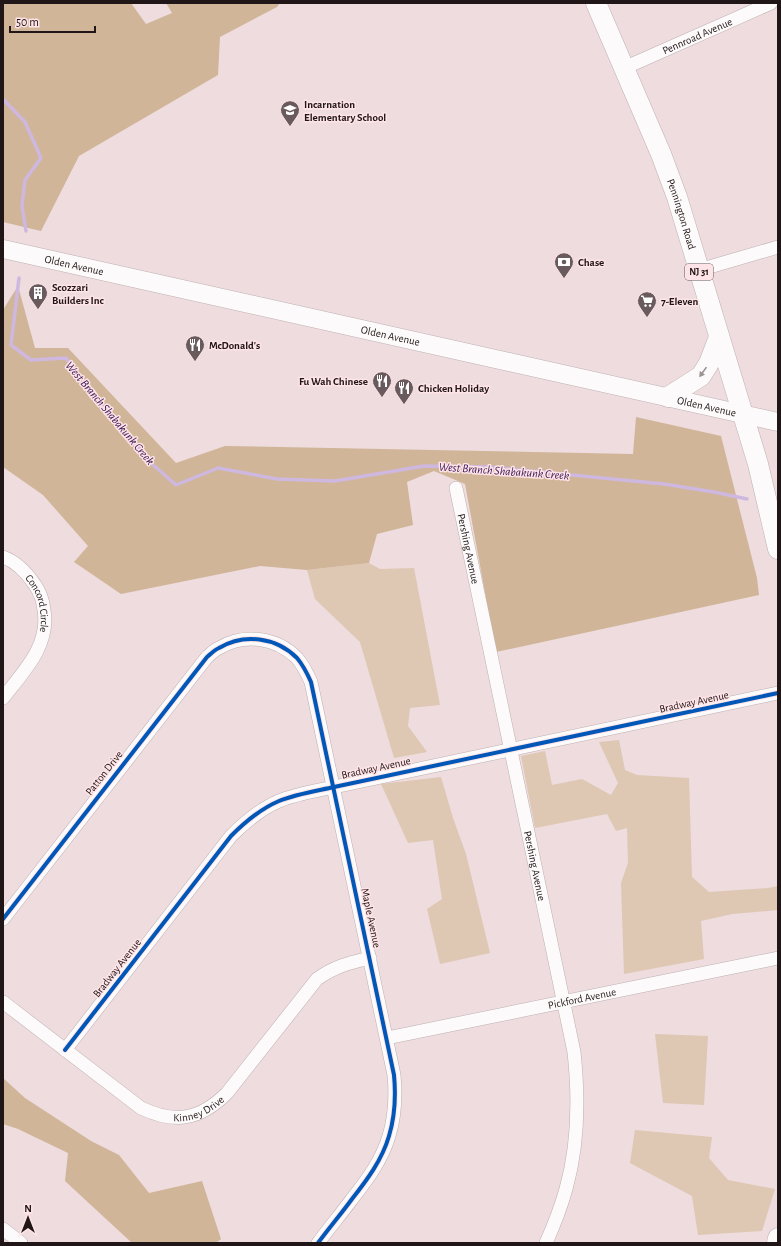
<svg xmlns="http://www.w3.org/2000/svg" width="781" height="1246" font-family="'Alegreya Sans',sans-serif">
<rect width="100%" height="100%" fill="#eedcde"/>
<!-- green -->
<g fill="#dec7b3">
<polygon points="369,563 380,569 414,568 440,705 410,708 408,726 427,752 394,758 360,642 315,599 307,570"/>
<polygon points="619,740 625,770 637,775 689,778 692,877 709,892 768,888 778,886 778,910 732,914 701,921 704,959 624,974 621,883 628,863 627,828 616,831 607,814 535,828 521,756 545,751 552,785 582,779 611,795 618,783 599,742"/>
<polygon points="441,777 453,818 466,854 490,953 440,964 427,909 442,899 433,840 408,843 381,784"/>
<polygon points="655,1034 708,1036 704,1105 663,1103"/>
<polygon points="635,1130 712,1137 709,1158 728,1180 775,1189 762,1231 698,1235 692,1196 630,1163"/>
</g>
<!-- forest -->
<g fill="#d0b598">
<polygon points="3,3 131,3 146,24 172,13 166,3 280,3 277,7 220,37 218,75 79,156 41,231 3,222"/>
<polygon points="18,286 35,348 68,348 176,463 225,446 633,454 636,417 721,436 757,578 759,595 496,652 465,484 434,471 407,482 413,525 377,534 369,563 307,570 260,566 121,594 74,562 88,546 43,495 3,467 3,310"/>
<polygon points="3,1078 25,1098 91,1141 119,1155 149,1193 202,1181 221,1239 216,1243 132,1243 65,1181 68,1153 18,1129 3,1124"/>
</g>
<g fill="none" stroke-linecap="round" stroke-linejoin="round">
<!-- stream -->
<g stroke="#cfb8e0" stroke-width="3.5">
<polyline points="3,99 25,122 41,158 25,180 22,206 26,231"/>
<polyline points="19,278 11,345 31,360 66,358 98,402 151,463 176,485 218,468 277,479 335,481 424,466 490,467 664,484 714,492 747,499"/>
</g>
<defs>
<g id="minor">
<path id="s1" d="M624 68 771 3"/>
<polyline points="699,270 778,247"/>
<path id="s2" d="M456 488 574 1052C579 1098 579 1143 566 1189 561 1207 554 1225 546 1243"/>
<path id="s3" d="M3 557C17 562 27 573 35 585 40 592 43 601 44 610 50 646 23 672 3 698"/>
<path d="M3 919 207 657C211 654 214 650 219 648 244 633 276 637 297 658 303 665 307 673 311 682L394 1075C396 1096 395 1116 389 1136 382 1160 367 1180 352 1199 341 1214 329 1228 318 1243"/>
<path id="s4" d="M3 1002 141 1108C175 1124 200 1120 227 1093L317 979C335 966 349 963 370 958"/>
<path id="s5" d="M387 1038 778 958"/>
<path d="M65 1050 231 836C245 822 260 809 279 801 296 794 316 791 334 787L778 693"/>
<polyline points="3,1229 21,1243"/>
</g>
<g id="secondary">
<path id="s6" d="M3 249 778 422"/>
</g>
<g id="primary">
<path id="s7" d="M596 3 661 154 677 197 758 464 778 549"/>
<polyline points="668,397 701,376 709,363 719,337"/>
<polyline points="777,1243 778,1238"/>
</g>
</defs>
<!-- minor casing -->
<use href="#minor" stroke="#beb0b1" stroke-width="14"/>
<!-- secondary casing -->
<use href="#secondary" stroke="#beb0b1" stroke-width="19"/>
<!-- primary casing -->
<use href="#primary" stroke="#beb0b1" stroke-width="21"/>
<!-- minor -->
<use href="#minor" stroke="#fcfafa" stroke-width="13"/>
<!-- secondary -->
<use href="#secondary" stroke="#fcfafa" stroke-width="18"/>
<!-- primary -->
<use href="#primary" stroke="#fcfafa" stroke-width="20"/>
<defs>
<g id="cycleway">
<path d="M3 919 207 657C211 654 214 650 219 648 244 633 276 637 297 658 303 665 307 673 311 682L394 1075C396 1096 395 1116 389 1136 382 1160 367 1180 352 1199 341 1214 329 1228 318 1243"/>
<path d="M65 1050 231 836C245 822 260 809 279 801 296 794 316 791 334 787L778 693"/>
</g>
</defs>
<!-- cycleway casing -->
<use href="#cycleway" stroke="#fee4e6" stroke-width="6"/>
<!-- cycleway -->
<use href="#cycleway" stroke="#0057b8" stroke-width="4"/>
</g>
<!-- one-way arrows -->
<defs><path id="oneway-solid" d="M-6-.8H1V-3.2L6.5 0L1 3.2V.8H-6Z"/></defs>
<use fill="#999394" href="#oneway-solid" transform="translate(703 372) rotate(126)"/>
<!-- icons -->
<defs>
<symbol id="school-pin" viewBox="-11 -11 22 30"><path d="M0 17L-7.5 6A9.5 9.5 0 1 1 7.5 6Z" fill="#695b5d" stroke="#fee4e6"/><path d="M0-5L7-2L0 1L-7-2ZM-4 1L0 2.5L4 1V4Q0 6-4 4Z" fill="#fff"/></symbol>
<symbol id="bank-pin" viewBox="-11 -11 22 30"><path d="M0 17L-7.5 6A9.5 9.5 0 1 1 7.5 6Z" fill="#695b5d" stroke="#fee4e6"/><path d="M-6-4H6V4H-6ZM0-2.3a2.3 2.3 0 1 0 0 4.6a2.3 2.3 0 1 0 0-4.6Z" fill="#fff"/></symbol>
<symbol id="building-pin" viewBox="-11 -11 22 30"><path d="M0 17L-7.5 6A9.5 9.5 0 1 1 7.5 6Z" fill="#695b5d" stroke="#fee4e6"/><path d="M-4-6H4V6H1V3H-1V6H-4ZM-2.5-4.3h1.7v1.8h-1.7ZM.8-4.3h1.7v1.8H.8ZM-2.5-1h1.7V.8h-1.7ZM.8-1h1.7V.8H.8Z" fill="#fff"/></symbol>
<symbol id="supermarket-pin" viewBox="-11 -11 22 30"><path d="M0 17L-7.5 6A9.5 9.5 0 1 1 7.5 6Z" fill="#695b5d" stroke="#fee4e6"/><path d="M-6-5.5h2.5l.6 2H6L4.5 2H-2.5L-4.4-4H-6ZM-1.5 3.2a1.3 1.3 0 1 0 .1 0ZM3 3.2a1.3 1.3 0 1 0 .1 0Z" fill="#fff"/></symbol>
<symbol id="restaurant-pin" viewBox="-11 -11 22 30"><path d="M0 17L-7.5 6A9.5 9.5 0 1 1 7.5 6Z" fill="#695b5d" stroke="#fee4e6"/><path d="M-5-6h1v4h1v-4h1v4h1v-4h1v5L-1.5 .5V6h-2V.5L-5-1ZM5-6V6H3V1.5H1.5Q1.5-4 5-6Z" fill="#fff"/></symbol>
</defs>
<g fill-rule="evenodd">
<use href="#school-pin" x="279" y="99" width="22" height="30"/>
<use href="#bank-pin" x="553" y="251" width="22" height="30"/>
<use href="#building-pin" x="27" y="282" width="22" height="30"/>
<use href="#supermarket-pin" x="636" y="290" width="22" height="30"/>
<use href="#restaurant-pin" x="184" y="334" width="22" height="30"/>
<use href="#restaurant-pin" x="371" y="370" width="22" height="30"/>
<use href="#restaurant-pin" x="393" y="377" width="22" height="30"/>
</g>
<g text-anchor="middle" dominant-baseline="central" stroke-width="3" stroke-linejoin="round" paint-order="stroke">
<!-- shield labels -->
<rect fill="#fee4e6" stroke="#635455" stroke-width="1" x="685" y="264" width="28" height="16" rx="3"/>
<g font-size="10" font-weight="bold" fill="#211617">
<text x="699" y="272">NJ 31</text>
</g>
<!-- street labels -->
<g font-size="11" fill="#211617" stroke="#fee4e6">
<text stroke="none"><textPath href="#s1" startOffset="80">Pennroad Avenue</textPath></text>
<text stroke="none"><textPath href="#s7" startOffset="228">Pennington Road</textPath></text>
<text stroke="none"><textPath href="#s6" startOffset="73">Olden Avenue</textPath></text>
<text stroke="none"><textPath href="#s6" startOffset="397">Olden Avenue</textPath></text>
<text stroke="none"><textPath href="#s6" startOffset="721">Olden Avenue</textPath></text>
<text stroke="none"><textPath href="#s2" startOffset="62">Pershing Avenue</textPath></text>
<text stroke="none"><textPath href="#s3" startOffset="62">Concord Circle</textPath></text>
<text transform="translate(694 702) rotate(-12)">Bradway Avenue</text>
<text transform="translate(376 768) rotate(-12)">Bradway Avenue</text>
<text transform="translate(104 773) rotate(-52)">Patton Drive</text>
<text stroke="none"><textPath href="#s2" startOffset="386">Pershing Avenue</textPath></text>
<text transform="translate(371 918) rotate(78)">Maple Avenue</text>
<text transform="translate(117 968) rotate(-52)">Bradway Avenue</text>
<text stroke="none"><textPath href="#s5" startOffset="199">Pickford Avenue</textPath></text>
<text stroke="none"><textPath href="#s4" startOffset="235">Kinney Drive</textPath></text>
</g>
<!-- poi labels -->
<g font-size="11" font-weight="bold" fill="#211617" stroke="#fee4e6" text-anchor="start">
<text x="304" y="104">Incarnation<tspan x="304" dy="13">Elementary School</tspan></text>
<text x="578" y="262">Chase</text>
<text x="52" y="287">Scozzari<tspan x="52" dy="13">Builders Inc</tspan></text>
<text x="661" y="301">7-Eleven</text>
<text x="209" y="345">McDonald's</text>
<text x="368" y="381" text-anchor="end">Fu Wah Chinese</text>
<text x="418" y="388">Chicken Holiday</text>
</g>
<!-- water labels -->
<g font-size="12" font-style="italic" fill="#3a1758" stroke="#fee4e6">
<text transform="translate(110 413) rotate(50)">West Branch Shabakunk Creek</text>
<text transform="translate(504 471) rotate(4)">West Branch Shabakunk Creek</text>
</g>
</g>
<!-- border -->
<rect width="781" height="1246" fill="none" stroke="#211617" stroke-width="8"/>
<!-- north arrow -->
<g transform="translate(28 1218)" stroke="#fee4e6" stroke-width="3" paint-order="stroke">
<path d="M0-3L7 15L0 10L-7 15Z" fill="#211617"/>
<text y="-6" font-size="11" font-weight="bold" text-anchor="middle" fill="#211617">N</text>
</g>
<!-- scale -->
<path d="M10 26v6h85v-6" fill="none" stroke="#211617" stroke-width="2"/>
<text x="16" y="26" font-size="12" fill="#211617" stroke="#fee4e6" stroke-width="3" paint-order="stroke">50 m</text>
</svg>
